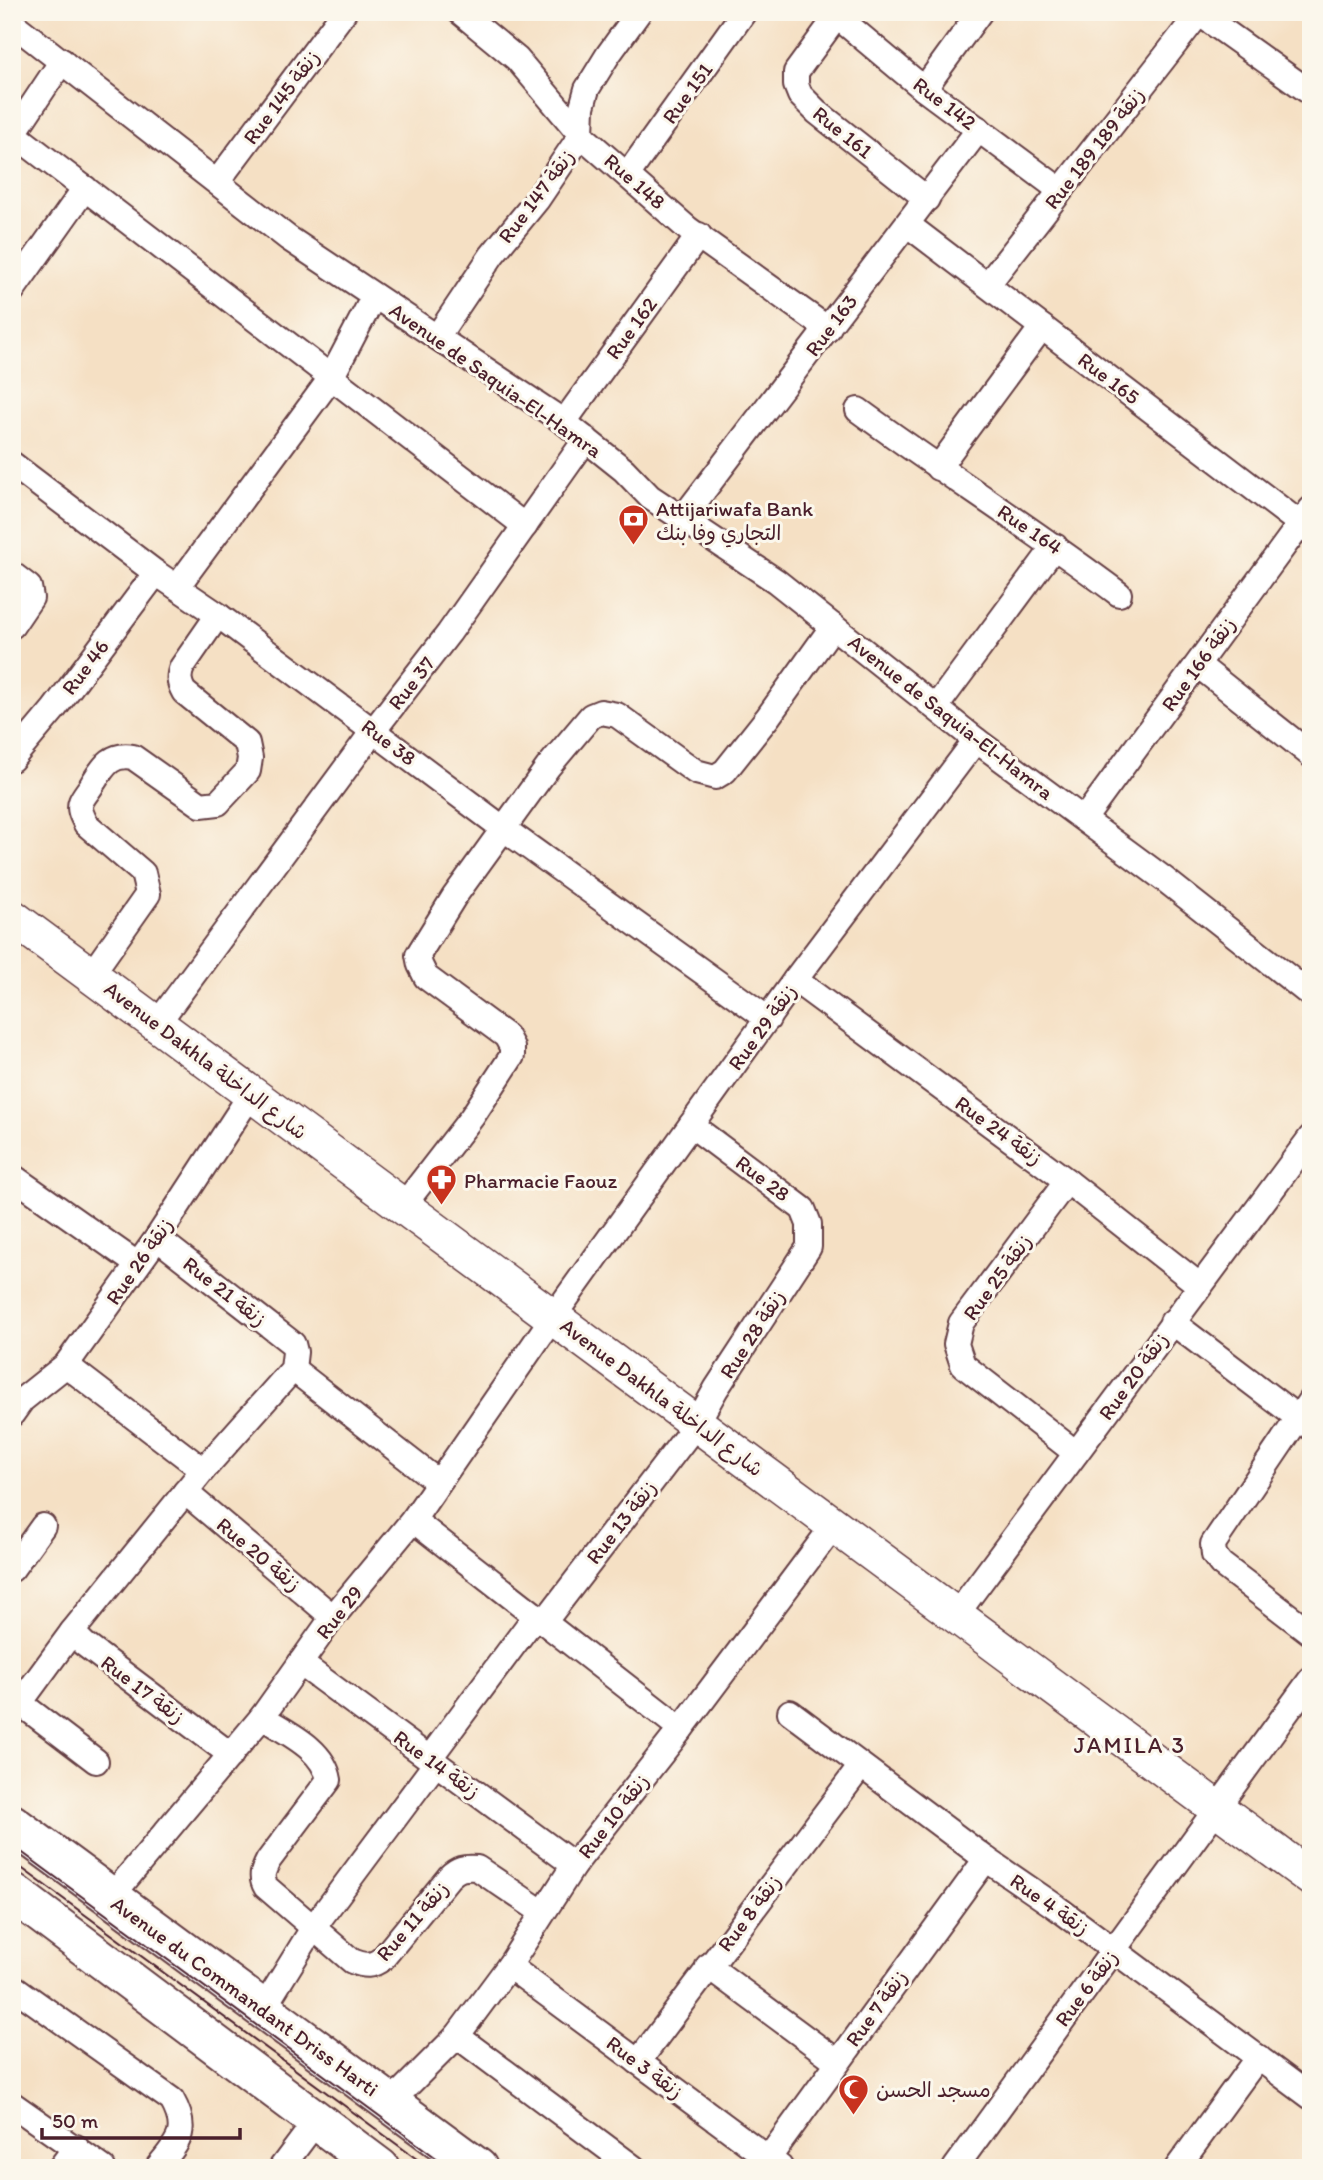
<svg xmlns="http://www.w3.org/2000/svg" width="1323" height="2180" font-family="Itim,'Playpen Sans Arabic',sans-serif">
<rect width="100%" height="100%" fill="#fbf7ec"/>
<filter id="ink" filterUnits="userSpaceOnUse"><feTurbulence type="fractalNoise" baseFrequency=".0143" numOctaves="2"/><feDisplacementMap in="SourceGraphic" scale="14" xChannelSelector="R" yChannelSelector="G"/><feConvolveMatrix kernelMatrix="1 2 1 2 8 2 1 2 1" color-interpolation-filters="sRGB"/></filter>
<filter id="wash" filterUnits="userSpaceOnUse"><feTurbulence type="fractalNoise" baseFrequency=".00686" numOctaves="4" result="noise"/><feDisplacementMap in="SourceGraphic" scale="28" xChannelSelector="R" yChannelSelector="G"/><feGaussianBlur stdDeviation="1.57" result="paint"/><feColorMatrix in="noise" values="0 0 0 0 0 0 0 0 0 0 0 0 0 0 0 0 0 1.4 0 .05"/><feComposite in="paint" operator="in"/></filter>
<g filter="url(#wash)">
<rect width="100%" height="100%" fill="#f5e0c4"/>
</g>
<g filter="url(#ink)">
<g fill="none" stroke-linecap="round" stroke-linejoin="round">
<defs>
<g id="street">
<polyline points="460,12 517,59 581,135 688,229 828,329"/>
<polyline points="832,12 924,89 1060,190"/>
<polyline points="1200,14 1311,93"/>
<polyline points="837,16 796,72 796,85 800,95 817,112 927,199"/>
<polyline points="12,23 288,238 564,422 624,470 650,497 776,581 976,740 1164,879 1311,995"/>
<polyline points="924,89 980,12"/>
<polyline points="14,134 525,526"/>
<polyline points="12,136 62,61"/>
<polyline points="628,174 744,12"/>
<polyline points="217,182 344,12"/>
<polyline points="908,225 1311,532"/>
<polyline points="988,284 1200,12"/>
<polyline points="12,291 85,188"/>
<polyline points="437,337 492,255 537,200 581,135 582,107 587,89 608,55 639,12"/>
<path d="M858 410C944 473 1034 530 1119 594"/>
<polyline points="564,422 699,235"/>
<polyline points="12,464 156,573 218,615 504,829 768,1019"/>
<polyline points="938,468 1042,327"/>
<polyline points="682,519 979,129"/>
<polyline points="12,574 29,587 31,598 12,626"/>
<polyline points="177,587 331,378 374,296"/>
<polyline points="1198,665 1311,755"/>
<polyline points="936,707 1055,546"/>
<polyline points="12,759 54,709 156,573"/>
<polyline points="1084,819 1311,509"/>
<path d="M91 975 148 894 143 873 86 824C83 817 78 810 81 802 83 796 90 789 93 783 104 766 111 753 133 757L201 805 218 803 248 771 250 758 247 743 184 692C179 683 178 677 182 667L218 615"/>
<polyline points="795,980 1067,1181 1199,1285"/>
<polyline points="157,1024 374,730 449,633 586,439"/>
<polyline points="12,1176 137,1264"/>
<polyline points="1067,1181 961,1323 956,1344 963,1365 1076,1453"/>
<polyline points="403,1206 472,1117 512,1056 512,1047 506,1036 426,977 420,965 418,955 454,897 548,767 591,716 601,712 617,715 696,772 715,777 725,771 768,717 833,626"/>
<polyline points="157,1238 293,1344 295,1352 293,1369 203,1470 72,1632 84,1644 231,1755"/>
<polyline points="1172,1322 1310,1427"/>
<polyline points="66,1365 203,1470"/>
<polyline points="293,1369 438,1482"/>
<polyline points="1311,1399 1213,1544 1214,1555 1221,1564 1311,1633"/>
<polyline points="12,1414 22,1400 66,1365 157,1238 251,1094"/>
<polyline points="185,1492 333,1617"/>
<polyline points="413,1520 681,1729"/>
<polyline points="12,1569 43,1526"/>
<polyline points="956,1615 1311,1137"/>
<polyline points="545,1621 697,1423 716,1389 809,1247 809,1224 803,1209 691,1125"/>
<polyline points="300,1663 574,1865"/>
<polyline points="12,1697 96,1761"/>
<polyline points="20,1703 72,1632"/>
<polyline points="790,1712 986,1859 1056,1907 1311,2097"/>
<path d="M262 1717C287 1733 324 1749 329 1780L268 1861C263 1871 260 1877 266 1887L352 1961C365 1966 372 1967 383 1958L449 1877C458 1868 464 1867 477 1868L542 1912"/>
<polyline points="429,1759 536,1615"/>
<polyline points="111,1897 262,1717 333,1617 413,1520 553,1317 795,980 976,740"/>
<polyline points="509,1966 780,2167"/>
<polyline points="708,1966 838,2062"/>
<path d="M12 1986 172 2100C190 2132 178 2142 157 2168"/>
<polyline points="263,2009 313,1928 436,1763"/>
<polyline points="457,2036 634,2168"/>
<polyline points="638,2062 861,1766"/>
<polyline points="390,2103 457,2036 509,1966 574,1865 681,1729 834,1525"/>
<polyline points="12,2104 103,2168"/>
<polyline points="768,2159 986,1859"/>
<polyline points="60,2168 76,2147"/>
<polyline points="281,2168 317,2120"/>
<polyline points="955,2168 1311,1679"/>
<polyline points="1177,2168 1258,2057"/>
</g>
<polyline id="secondary" points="12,917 1311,1878"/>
<g id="primary">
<polyline points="12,1824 478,2168"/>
<polyline points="12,1892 380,2168"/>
</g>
</defs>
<!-- street casing -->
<use href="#street" stroke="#643c42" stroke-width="28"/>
<!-- secondary casing -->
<use href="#secondary" stroke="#643c42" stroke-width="38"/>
<!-- primary casing -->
<use href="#primary" stroke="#643c42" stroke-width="42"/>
<!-- street -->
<use href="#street" stroke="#fff" stroke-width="24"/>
<!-- secondary -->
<use href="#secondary" stroke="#fff" stroke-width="35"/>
<!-- primary -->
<use href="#primary" stroke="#fff" stroke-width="38"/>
<!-- tram -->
<g stroke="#4a1f2b" stroke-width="2">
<polyline points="12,1845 450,2168"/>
<polyline points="12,1861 429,2168"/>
</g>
</g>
</g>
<!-- icons -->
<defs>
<symbol id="bank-pin" viewBox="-11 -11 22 30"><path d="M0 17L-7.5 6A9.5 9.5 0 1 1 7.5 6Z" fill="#c8321e" stroke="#fbf7ec"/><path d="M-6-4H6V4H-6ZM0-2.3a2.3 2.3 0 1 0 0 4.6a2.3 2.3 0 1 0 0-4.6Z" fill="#fff"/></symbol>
<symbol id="pharmacy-pin" viewBox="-11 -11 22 30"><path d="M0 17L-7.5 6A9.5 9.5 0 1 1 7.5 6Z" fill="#c8321e" stroke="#fbf7ec"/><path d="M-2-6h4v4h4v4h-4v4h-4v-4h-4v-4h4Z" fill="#fff"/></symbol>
<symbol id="mosque-pin" viewBox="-11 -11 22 30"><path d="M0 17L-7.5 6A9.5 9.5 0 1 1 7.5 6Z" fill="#c8321e" stroke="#fbf7ec"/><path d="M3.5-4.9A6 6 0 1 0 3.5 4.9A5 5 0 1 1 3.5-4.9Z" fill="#fff"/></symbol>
</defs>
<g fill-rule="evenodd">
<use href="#bank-pin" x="616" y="502" width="35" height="47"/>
<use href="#pharmacy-pin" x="424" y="1162" width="35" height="47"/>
<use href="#mosque-pin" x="836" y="2072" width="35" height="47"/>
</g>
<g text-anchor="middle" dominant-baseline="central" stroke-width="6" stroke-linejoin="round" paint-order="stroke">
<!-- street labels -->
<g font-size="21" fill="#4a1f2b" stroke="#fbf7ec">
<text transform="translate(687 93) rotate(-54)">Rue 151</text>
<text transform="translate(281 97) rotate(-53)">Rue 145 زنقة</text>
<text transform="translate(945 103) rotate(37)">Rue 142</text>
<text transform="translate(843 132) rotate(39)">Rue 161</text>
<text transform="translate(1094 148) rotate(-52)">Rue 189 زنقة 189</text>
<text transform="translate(635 181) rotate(41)">Rue 148</text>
<text transform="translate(536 196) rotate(-53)">Rue 147 زنقة</text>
<text transform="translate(831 325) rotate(-53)">Rue 163</text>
<text transform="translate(631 328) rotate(-54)">Rue 162</text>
<text transform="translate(1109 378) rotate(37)">Rue 165</text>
<text transform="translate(496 380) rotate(35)">Avenue de Saquia-El-Hamra</text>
<text transform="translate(1030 529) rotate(34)">Rue 164</text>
<text transform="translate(1198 664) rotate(-54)">Rue 166 زنقة</text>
<text transform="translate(85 667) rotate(-53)">Rue 46</text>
<text transform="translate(411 683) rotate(-52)">Rue 37</text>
<text transform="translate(951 717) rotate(38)">Avenue de Saquia-El-Hamra</text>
<text transform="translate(389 742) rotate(37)">Rue 38</text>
<text transform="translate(762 1027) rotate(-54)">Rue 29 زنقة</text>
<text transform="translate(206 1060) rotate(37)">Avenue Dakhla شارع الداخلة</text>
<text transform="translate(999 1130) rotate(36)">Rue 24 زنقة</text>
<text transform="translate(763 1178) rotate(37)">Rue 28</text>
<text transform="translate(139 1261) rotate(-55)">Rue 26 زنقة</text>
<text transform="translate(997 1277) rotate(-54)">Rue 25 زنقة</text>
<text transform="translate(225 1291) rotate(38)">Rue 21 زنقة</text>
<text transform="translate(752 1334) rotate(-57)">Rue 28 زنقة</text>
<text transform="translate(1133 1376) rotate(-54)">Rue 20 زنقة</text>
<text transform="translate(662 1397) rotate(37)">Avenue Dakhla شارع الداخلة</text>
<text transform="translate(621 1522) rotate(-52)">Rue 13 زنقة</text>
<text transform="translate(259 1554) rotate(40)">Rue 20 زنقة</text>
<text transform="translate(339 1612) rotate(-52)">Rue 29</text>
<text transform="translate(143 1689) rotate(37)">Rue 17 زنقة</text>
<text transform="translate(437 1764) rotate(36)">Rue 14 زنقة</text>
<text transform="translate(613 1816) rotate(-52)">Rue 10 زنقة</text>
<text transform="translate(1050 1904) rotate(35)">Rue 4 زنقة</text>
<text transform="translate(749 1913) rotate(-53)">Rue 8 زنقة</text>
<text transform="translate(412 1921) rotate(-49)">Rue 11 زنقة</text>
<text transform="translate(1086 1988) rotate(-53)">Rue 6 زنقة</text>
<text transform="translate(245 1996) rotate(36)">Avenue du Commandant Driss Harti</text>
<text transform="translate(876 2008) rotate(-54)">Rue 7 زنقة</text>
<text transform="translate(645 2067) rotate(37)">Rue 3 زنقة</text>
</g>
<!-- poi labels -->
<g font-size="21" fill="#4a1f2b" stroke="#fbf7ec" text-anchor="start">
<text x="656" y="508">Attijariwafa Bank<tspan x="656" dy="24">التجاري وفا بنك</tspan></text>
<text x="464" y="1180">Pharmacie Faouz</text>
<text x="876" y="2089">مسجد الحسن</text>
</g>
<!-- neighbourhood labels -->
<g font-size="23" letter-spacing="2" fill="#4a1f2b" stroke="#fbf7ec">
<text x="1130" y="1745">JAMILA 3</text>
</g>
</g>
<!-- margin -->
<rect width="1323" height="2180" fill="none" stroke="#fbf7ec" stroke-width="42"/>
<!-- scale -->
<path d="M42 2128v10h198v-10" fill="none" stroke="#4a1f2b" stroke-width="3.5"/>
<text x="52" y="2128" font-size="21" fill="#4a1f2b" stroke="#fbf7ec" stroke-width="5" paint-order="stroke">50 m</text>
</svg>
